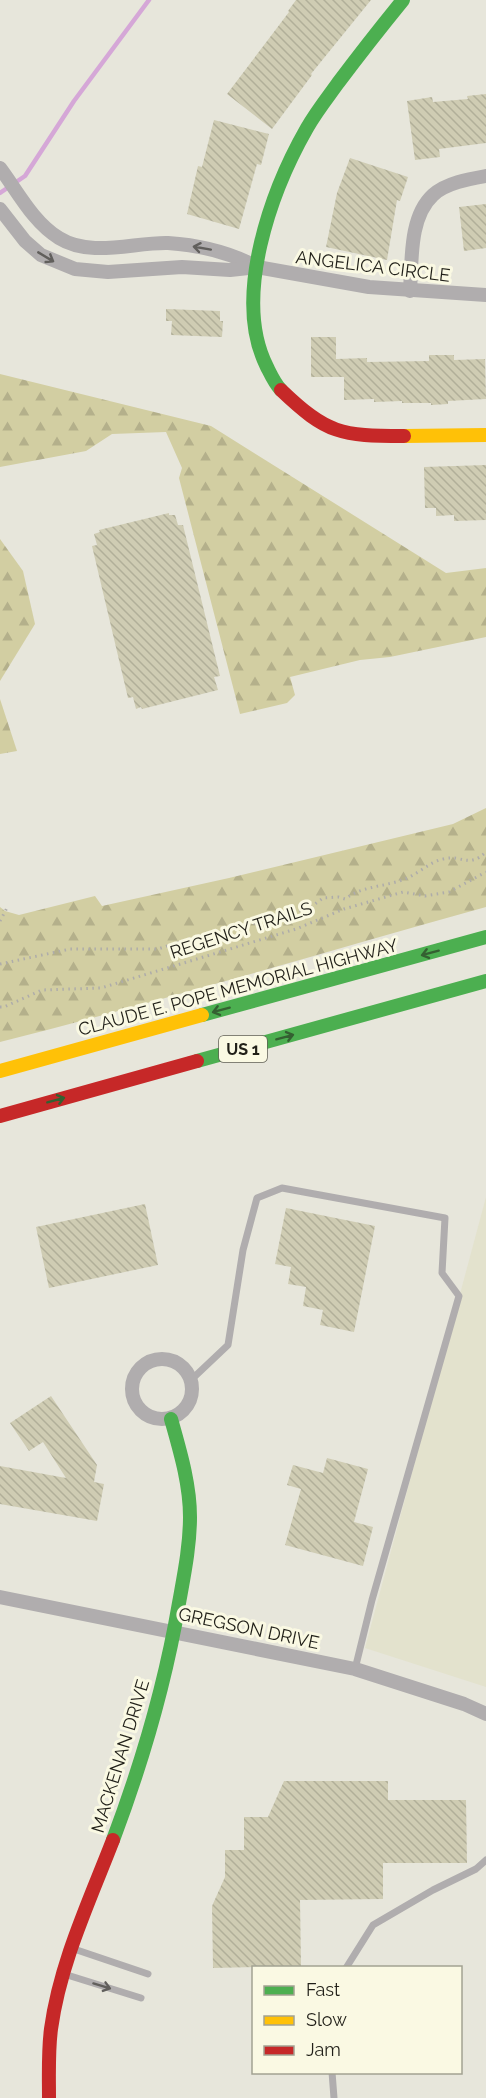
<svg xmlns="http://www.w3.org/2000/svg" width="486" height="2098" font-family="Raleway,sans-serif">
<defs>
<pattern id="forest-firs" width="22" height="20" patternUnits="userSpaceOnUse" patternTransform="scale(1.5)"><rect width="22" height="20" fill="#d2cea2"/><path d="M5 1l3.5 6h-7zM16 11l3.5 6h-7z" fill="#b4b08b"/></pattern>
<pattern id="building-back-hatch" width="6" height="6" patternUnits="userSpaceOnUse" patternTransform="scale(1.5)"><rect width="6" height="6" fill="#cfccb3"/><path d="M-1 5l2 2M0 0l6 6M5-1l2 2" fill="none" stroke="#b1af99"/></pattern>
</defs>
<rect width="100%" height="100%" fill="#e7e6db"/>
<!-- built -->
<polygon fill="#e3e2cd" points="486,1197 486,1687 365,1648"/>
<!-- forest -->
<g fill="url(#forest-firs)">
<polygon points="0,374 211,426 446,573 486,568 486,637 390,657 360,660 290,677 295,695 287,703 240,714 179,478 182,468 166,432 112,434 86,451 0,467"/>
<polygon points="0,539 23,571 35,624 0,681"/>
<polygon points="0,699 17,751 0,754"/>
<path d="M486 808V907C324 952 163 1001 0 1042V907L5 911 19 915 95 896 102 906 229 878 453 824Z"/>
</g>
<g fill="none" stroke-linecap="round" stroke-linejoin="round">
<!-- stream -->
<polyline stroke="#d5a7d7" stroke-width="4.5" points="0,193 25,176 74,101 149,0"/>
</g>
<!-- building -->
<g fill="url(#building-back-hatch)">
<polygon points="296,0 371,0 311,74 312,75 272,129 227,94 289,12 288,11"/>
<polygon points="486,94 486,143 439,149 440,157 415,160 407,101 432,97 433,102 468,99 467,96"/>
<polygon points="214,120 269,134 261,165 257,164 239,229 187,214 198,166 202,167"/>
<polygon points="350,158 408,177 400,201 397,200 387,260 326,247 337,193"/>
<polygon points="486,204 486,248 464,251 459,207"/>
<polygon points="166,309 220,311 220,321 223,321 222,337 171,335 172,321 166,321"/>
<polygon points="311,337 336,337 336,359 367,358 367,362 429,361 429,355 454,355 454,360 485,359 486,399 448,401 448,404 431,405 431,403 402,403 402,401 374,402 374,399 344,400 344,377 311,377"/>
<polygon points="486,465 486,520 454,521 454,515 436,516 436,508 425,508 424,467"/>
<polygon points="169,513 169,515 175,515 178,525 183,525 220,676 214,677 218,690 142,709 141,707 136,709 133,697 128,698 92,546 97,545 94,534 100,532 99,530"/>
<polygon points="145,1204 158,1265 49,1288 36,1227"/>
<polygon points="286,1208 375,1226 354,1332 320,1325 323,1310 303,1306 306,1287 288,1284 291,1267 275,1264"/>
<polygon points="51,1396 97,1465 94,1482 104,1484 97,1521 0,1504 0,1466 66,1478 43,1442 29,1451 10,1423"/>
<polygon points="327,1458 368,1469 354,1522 373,1527 363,1566 285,1545 301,1489 287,1485 293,1465 323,1473"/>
<polygon points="284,1781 388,1781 388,1800 466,1800 467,1863 383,1863 383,1899 300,1900 301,1966 213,1968 212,1906 225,1877 225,1850 244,1850 244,1817 268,1817"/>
</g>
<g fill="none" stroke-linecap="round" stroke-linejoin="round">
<!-- path -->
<g stroke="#aeacaa" stroke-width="3" stroke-dasharray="1.5 4.5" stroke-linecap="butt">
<polyline points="0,921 8,906"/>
<path d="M0 964 70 949H158L192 938 284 916 311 907 323 898 338 897 345 899C362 886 383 887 402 880 416 876 429 862 443 859 462 854 468 869 486 852"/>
<polyline points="0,1007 4,1007 42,990 101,988 296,929 344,909 403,892 425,896 449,892 486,872"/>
</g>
<!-- lane -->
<g stroke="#b0adae" stroke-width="7">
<polyline points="191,1380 228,1345 243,1250 257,1198 282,1188 445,1218 442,1273 459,1296 372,1600 355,1669"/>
<polyline points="74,1949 148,1974"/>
<polyline points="346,1968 373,1925 433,1890 476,1869 486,1860"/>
<polyline points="64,1974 141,1998"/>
<polyline points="332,2072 334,2098"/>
</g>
<!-- street -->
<g stroke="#b0adae" stroke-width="14">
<path d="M0 168C18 192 33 222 59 238 91 258 134 242 168 243 200 245 229 252 257 267"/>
<polyline points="0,209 25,241 41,255 75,269 108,272 182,267 230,270 257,267 369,287 486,295"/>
<path d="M410 291C412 261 409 217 433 195 446 183 469 179 486 176"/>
<circle cx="162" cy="1389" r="30"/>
<polyline points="0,1597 355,1669 464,1704 486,1714"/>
</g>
<!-- fast -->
<g stroke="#4caf50" stroke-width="14">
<path d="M281 390C275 384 271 375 267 367 232 298 271 191 307 128 316 112 328 97 338 83 359 55 381 27 403 0"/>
<polyline points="202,1015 486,937"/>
<polyline points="197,1061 486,981"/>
<path d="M113 1840C142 1763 165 1685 179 1603 184 1575 190 1546 190 1517 190 1484 180 1451 171 1419"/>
</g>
<!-- slow -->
<g stroke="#ffc107" stroke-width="14">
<polyline points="404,436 486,435"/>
<polyline points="0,1071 202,1015"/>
</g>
<!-- jam -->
<g stroke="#c62828" stroke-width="14">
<path d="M281 390C327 434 341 436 404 436"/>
<polyline points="0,1116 197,1061"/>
<path d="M49 2098C49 2075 48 2052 51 2029 60 1963 89 1902 113 1840"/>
</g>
</g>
<!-- one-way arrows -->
<defs><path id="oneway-shaft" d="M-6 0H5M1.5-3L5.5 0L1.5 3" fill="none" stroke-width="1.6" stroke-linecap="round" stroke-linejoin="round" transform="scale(1.5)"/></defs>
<g stroke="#615f5c">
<use href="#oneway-shaft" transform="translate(202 248) rotate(-170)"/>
<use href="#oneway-shaft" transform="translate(46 257) rotate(31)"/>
<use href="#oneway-shaft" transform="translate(102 1986) rotate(17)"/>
</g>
<g stroke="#346031">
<use href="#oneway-shaft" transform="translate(430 953) rotate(165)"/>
<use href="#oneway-shaft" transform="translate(221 1010) rotate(165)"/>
<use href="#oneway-shaft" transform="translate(285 1037) rotate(-15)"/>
<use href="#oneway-shaft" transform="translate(56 1100) rotate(-15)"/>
</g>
<g text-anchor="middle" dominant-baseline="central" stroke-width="6" stroke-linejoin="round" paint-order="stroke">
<!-- shield labels -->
<rect fill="#faf9e3" stroke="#616055" stroke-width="1.5" x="219" y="1036" width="48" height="26" rx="4.5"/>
<g font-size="16" font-weight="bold" fill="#201f18">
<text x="243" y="1049">US 1</text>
</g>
<!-- street labels -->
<g font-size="18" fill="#201f18" stroke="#faf9e3">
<text transform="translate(373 266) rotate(7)">ANGELICA CIRCLE</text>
<text transform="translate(241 930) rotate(-18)">REGENCY TRAILS</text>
<text transform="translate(238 987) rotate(-15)">CLAUDE E. POPE MEMORIAL HIGHWAY</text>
<text transform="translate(249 1628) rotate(12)">GREGSON DRIVE</text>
<text transform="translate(120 1756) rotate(-73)">MACKENAN DRIVE</text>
</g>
</g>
<!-- legend -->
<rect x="252" y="1966" width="210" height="108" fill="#faf9e3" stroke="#a3a292" stroke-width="1.5"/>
<rect x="264" y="1986" width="30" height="9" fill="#4caf50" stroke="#a3a292" stroke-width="1.5"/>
<text x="306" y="1996" font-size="18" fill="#201f18">Fast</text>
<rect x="264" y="2016" width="30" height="9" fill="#ffc107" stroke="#a3a292" stroke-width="1.5"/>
<text x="306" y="2026" font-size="18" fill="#201f18">Slow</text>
<rect x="264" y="2046" width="30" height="9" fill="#c62828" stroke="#a3a292" stroke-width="1.5"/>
<text x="306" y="2056" font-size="18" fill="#201f18">Jam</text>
</svg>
